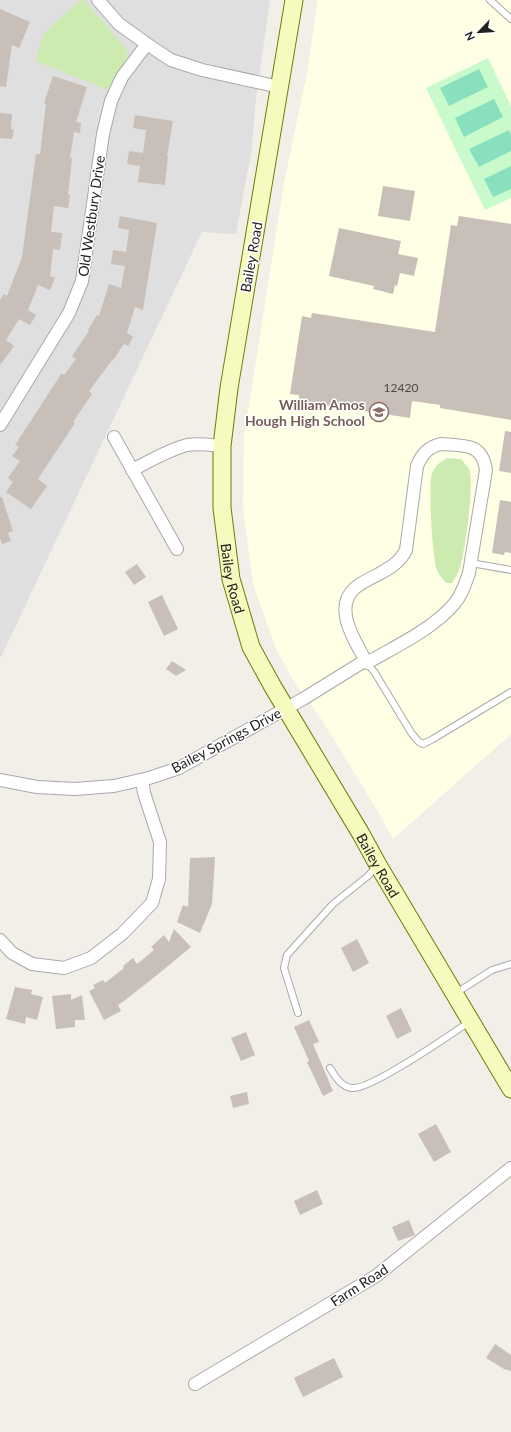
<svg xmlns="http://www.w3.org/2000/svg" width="511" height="1432" font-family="Lato,sans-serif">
<rect width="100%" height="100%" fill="#f2efe9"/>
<!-- residential -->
<polygon fill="#e0dfdf" points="0,0 270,0 255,106 252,148 236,234 202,232 1,657 0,657"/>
<!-- education -->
<polygon fill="#ffffe5" points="318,0 511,0 511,734 393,839 377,810 322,720 294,682 276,649 253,584 243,508 244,437 284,183 307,73"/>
<!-- grass -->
<g fill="#cdebb0">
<polygon points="81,0 84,0 127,50 128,59 111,91 35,61 44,33"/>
<path d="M447 458 461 459C463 462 467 465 469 469 475 480 465 549 461 564 459 571 456 577 452 583H446C443 579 439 575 437 570 432 558 428 484 432 473 436 465 440 462 447 458Z"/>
</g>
<!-- park -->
<polygon fill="#c8facc" points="488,58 511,106 511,198 485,210 426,88"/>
<!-- pitch -->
<g fill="#88e0be">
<polygon points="479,69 488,87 449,106 440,88"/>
<polygon points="494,99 503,117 464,137 455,118"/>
<polygon points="509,130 511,135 511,151 479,167 469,149"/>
<polygon points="511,166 511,189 493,197 484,179"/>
</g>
<!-- building -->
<g fill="#c7bfb8">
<polygon points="0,9 30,22 19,48 12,45 6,87 0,86"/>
<polygon points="53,76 87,87 76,122 81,123 80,133 74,132 70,158 72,158 68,195 70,195 68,208 54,206 51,232 62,233 60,250 53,249 50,276 55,278 50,290 38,285 28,310 36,315 30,325 19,319 6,340 14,346 0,365 0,300 4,294 7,296 22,257 36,154 40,154 46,104 44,103"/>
<polygon points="0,113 12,114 11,129 14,130 12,139 0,138"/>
<polygon points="135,115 173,121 167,156 168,156 165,185 138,182 140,166 127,164 129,151 143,153 146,130 133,128"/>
<polygon points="383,186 415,191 410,221 378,216"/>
<polygon points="120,216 157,223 143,310 135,307 127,333 133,337 128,346 124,344 114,359 113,359 89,391 92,394 73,422 75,423 38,479 47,486 31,509 6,492 13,482 8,478 20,461 12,456 19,447 15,445 62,373 64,375 76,359 72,356 89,331 88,330 97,315 99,316 109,284 121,288 125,266 111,264 113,250 126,252 129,230 118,228"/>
<polygon points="459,216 511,224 511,420 440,408 440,405 412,401 410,418 299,401 299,395 290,394 302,316 311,318 312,313 435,332 451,225 457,226"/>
<polygon points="339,228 401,241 398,254 418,258 414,276 400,273 397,286 395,285 393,294 373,289 374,286 329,276"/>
<polygon points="505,431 511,432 511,473 499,471"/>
<polygon points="0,497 2,497 13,531 8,533 11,541 2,544 0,538"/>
<polygon points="500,500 511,502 511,553 505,552 504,555 492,553"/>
<polygon points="137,564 146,577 134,585 125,572"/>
<polygon points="162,595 178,629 164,636 148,602"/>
<polygon points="172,661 186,670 176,676 166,669"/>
<polygon points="215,857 212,904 200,933 177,922 183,905 188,907 190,858"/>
<polygon points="174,929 191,947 157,975 124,1001 118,1005 121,1011 104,1020 89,991 95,988 93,985 103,980 105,983 124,968 123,966 133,958 137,964 154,950 151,947 164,935 169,942"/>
<polygon points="357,939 369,963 353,972 341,948"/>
<polygon points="15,987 32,990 31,994 43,997 37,1020 26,1017 25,1024 6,1019"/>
<polygon points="71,994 71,1000 82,995 85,1020 75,1020 75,1027 56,1029 52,996"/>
<polygon points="401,1008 412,1031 397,1039 386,1016"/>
<polygon points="309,1020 319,1042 313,1044 333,1091 323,1096 307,1062 309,1061 294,1027"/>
<polygon points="246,1032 255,1055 241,1061 231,1038"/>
<polygon points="247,1092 249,1104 233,1108 230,1096"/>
<polygon points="436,1124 451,1152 434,1162 418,1134"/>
<polygon points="317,1190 323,1204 300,1215 294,1201"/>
<polygon points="409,1220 415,1235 398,1241 392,1227"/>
<polygon points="495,1344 511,1355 511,1371 504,1369 486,1358"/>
<polygon points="334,1358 343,1377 303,1397 294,1378"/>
</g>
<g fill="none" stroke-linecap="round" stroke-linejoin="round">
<defs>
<g id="lane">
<polyline points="490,0 511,19"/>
<polyline points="471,563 511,570"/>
<polyline points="367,663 375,673 412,734 419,742 423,744 433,739 511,692"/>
<polyline points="456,993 492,970 511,964"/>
<polyline points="298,1013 284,968 287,955 333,904 368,876 376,867"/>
<path d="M330 1068C335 1076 341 1087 352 1088 370 1090 450 1035 469 1022"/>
</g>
<g id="street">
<polyline points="98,0 119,24 147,44 171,60 202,70 280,87"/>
<polyline points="0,425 69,313 82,281 103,134 111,101 122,77 147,44"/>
<polyline points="114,437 177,549"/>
<path d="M441 444C463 446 482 442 486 470L469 573C465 584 462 595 454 604 433 629 396 646 367 663 356 643 332 608 355 588 362 582 371 578 379 574 390 568 400 562 406 550L417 466C422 454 428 447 441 444Z"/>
<path d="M132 470C150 461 168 450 187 445 198 443 211 445 222 446"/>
<polyline points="0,780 37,787 75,789 114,786 149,778 179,768 303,699 366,660"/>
<polyline points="0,940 12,953 32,964 64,968 91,958 122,934 152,903 159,879 160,842 144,793 142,780"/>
<polyline points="195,1384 376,1276 511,1168"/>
</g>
<g id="secondary">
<path id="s1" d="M294 0 229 388 222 446V508L231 579 251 647 273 687 361 834 378 865 511 1089"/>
</g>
</defs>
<!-- lane casing -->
<use href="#lane" stroke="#a9a9a9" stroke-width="8"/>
<!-- street casing -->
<use href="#street" stroke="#a9a9a9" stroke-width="14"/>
<!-- secondary casing -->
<use href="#secondary" stroke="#707d05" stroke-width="19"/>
<!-- lane -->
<use href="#lane" stroke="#fff" stroke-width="6"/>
<!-- street -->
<use href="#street" stroke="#fff" stroke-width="12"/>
<!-- secondary -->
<use href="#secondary" stroke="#f7fabf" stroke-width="17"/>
</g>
<!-- icons -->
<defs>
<symbol id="school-ring" viewBox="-11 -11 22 22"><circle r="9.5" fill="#fff" stroke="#8d6e63" stroke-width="1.5"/><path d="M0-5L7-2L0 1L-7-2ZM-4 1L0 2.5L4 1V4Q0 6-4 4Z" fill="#8d6e63"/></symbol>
</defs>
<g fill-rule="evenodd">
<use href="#school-ring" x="368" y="401" width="22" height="22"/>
</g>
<g text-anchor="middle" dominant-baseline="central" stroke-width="3" stroke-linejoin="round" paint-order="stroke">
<!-- number labels -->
<g font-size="12" fill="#4b4948">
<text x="401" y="387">12420</text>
</g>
<!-- street labels -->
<g font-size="14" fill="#222" stroke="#fff">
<text transform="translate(91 216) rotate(-82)">Old Westbury Drive</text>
<text transform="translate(251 257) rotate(-80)">Bailey Road</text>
<text stroke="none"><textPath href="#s1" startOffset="585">Bailey Road</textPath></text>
<text transform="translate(226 740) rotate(-28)">Bailey Springs Drive</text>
<text stroke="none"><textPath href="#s1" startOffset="909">Bailey Road</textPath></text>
<text transform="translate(359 1285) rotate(-33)">Farm Road</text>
</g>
<!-- education labels -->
<g font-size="14" font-weight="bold" fill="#785e54" stroke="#fff" text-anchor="end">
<text x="365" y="404">William Amos<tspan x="365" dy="16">Hough High School</tspan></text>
</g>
</g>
<!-- north arrow -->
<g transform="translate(479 32) rotate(245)" stroke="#ffffff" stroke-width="3" paint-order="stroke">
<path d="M0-3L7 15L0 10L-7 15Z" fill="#222222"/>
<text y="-6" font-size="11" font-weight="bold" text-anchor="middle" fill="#222222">N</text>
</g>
</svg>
